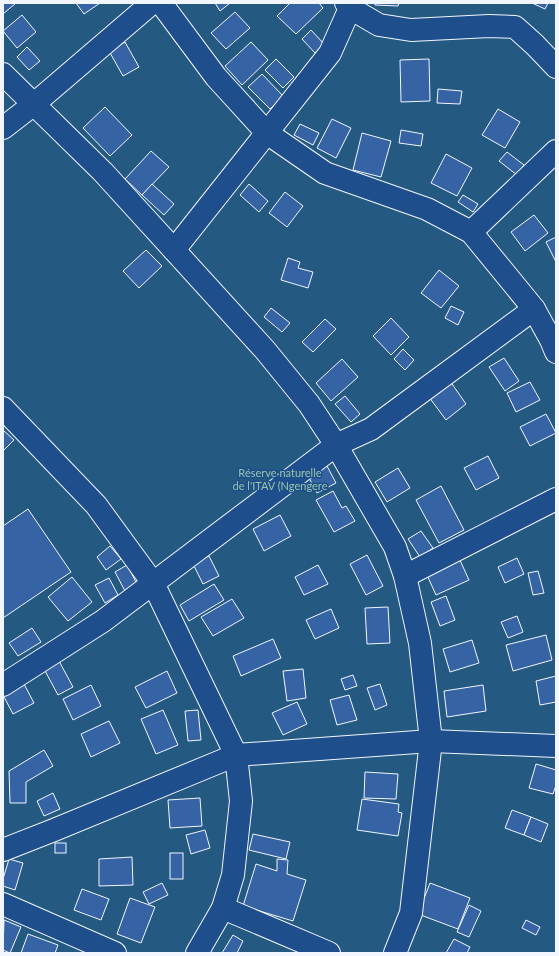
<svg xmlns="http://www.w3.org/2000/svg" width="559" height="956" font-family="Lato,sans-serif">
<rect width="100%" height="100%" fill="#1f4e8c"/>
<!-- green -->
<rect fill="#245a82" stroke="#a8bbd7" x="3" y="3" width="553" height="950"/>
<!-- building -->
<g fill="#3563a3" stroke="#f2f6ff">
<polygon points="3,3 16,3 3,14"/>
<polygon points="76,3 100,3 84,14"/>
<polygon points="215,3 230,3 220,11"/>
<polygon points="290,3 319,3 323,8 296,34 277,16"/>
<polygon points="375,3 399,3 398,6 375,5"/>
<polygon points="532,3 548,3 545,9"/>
<polygon points="235,12 250,28 226,49 211,33"/>
<polygon points="22,15 36,32 17,48 3,31"/>
<polygon points="311,30 324,44 315,53 302,39"/>
<polygon points="125,42 139,67 123,76 109,51"/>
<polygon points="251,42 268,60 242,85 225,66"/>
<polygon points="27,47 40,61 29,70 17,57"/>
<polygon points="276,59 294,77 283,88 265,70"/>
<polygon points="429,59 430,101 401,102 400,60"/>
<polygon points="262,74 283,96 270,109 248,87"/>
<polygon points="438,89 462,91 460,104 437,103"/>
<polygon points="105,107 132,135 110,156 83,128"/>
<polygon points="498,109 520,122 505,148 482,135"/>
<polygon points="332,119 351,128 336,158 317,148"/>
<polygon points="300,124 319,133 313,145 294,135"/>
<polygon points="401,130 423,134 421,146 399,143"/>
<polygon points="362,133 391,141 381,177 353,170"/>
<polygon points="151,151 169,167 142,195 125,179"/>
<polygon points="507,152 524,165 517,175 499,161"/>
<polygon points="446,154 472,168 457,196 431,183"/>
<polygon points="152,184 174,204 164,215 142,195"/>
<polygon points="249,184 268,201 259,212 240,195"/>
<polygon points="285,192 303,206 287,227 269,213"/>
<polygon points="463,195 478,204 473,212 458,202"/>
<polygon points="534,215 548,233 525,251 511,232"/>
<polygon points="556,237 556,262 546,242"/>
<polygon points="146,250 162,266 139,288 123,271"/>
<polygon points="288,258 300,262 298,268 313,272 308,288 281,280"/>
<polygon points="439,270 459,286 441,308 421,293"/>
<polygon points="451,306 464,312 458,325 445,318"/>
<polygon points="271,308 290,323 282,332 264,317"/>
<polygon points="391,318 409,337 391,355 373,336"/>
<polygon points="325,319 336,329 313,352 302,342"/>
<polygon points="403,349 414,360 405,370 394,359"/>
<polygon points="504,358 519,381 505,391 489,367"/>
<polygon points="342,359 358,377 331,401 316,383"/>
<polygon points="450,381 466,404 446,420 429,397"/>
<polygon points="530,382 540,400 516,412 507,393"/>
<polygon points="345,396 360,414 351,422 335,404"/>
<polygon points="546,414 556,433 530,446 520,427"/>
<polygon points="3,430 14,440 3,451"/>
<polygon points="488,456 499,478 476,490 464,468"/>
<polygon points="327,466 336,483 317,493 308,476"/>
<polygon points="398,468 410,488 387,502 375,482"/>
<polygon points="441,486 464,530 439,543 416,500"/>
<polygon points="333,491 342,508 346,506 355,521 334,532 316,500"/>
<polygon points="28,509 71,572 3,618 3,526"/>
<polygon points="280,515 291,536 264,551 253,529"/>
<polygon points="421,531 433,548 420,557 408,539"/>
<polygon points="110,546 121,559 106,570 97,557"/>
<polygon points="367,555 383,586 366,595 350,564"/>
<polygon points="209,556 219,576 203,584 193,564"/>
<polygon points="459,558 469,580 436,595 426,573"/>
<polygon points="517,558 524,574 505,583 498,567"/>
<polygon points="127,565 137,584 125,591 115,572"/>
<polygon points="318,565 328,584 304,595 295,577"/>
<polygon points="538,571 544,593 533,595 528,573"/>
<polygon points="72,577 92,602 68,621 48,597"/>
<polygon points="109,578 118,595 105,603 95,585"/>
<polygon points="214,584 224,600 189,621 180,605"/>
<polygon points="446,596 455,620 440,626 431,602"/>
<polygon points="232,599 244,618 213,636 201,617"/>
<polygon points="388,607 390,643 367,644 365,608"/>
<polygon points="331,609 339,628 315,639 306,620"/>
<polygon points="517,616 523,632 508,638 501,622"/>
<polygon points="32,628 41,642 18,656 9,643"/>
<polygon points="546,635 552,660 513,671 506,645"/>
<polygon points="273,639 281,658 241,676 233,656"/>
<polygon points="472,640 479,663 450,672 443,649"/>
<polygon points="59,661 73,687 58,695 44,669"/>
<polygon points="303,669 306,698 287,701 283,671"/>
<polygon points="167,671 177,693 146,708 135,687"/>
<polygon points="353,675 357,686 345,690 341,679"/>
<polygon points="556,676 556,702 540,705 536,681"/>
<polygon points="24,684 34,703 13,714 3,695"/>
<polygon points="380,684 387,705 375,710 367,688"/>
<polygon points="91,685 101,706 73,720 63,699"/>
<polygon points="483,685 486,711 447,717 444,691"/>
<polygon points="349,695 357,720 337,725 330,700"/>
<polygon points="297,702 307,724 283,735 272,713"/>
<polygon points="163,710 178,745 156,754 141,719"/>
<polygon points="198,710 201,740 188,741 185,711"/>
<polygon points="109,721 120,743 91,757 81,734"/>
<polygon points="44,750 53,766 26,782 26,803 10,803 9,771"/>
<polygon points="536,764 556,770 556,785 553,794 529,788"/>
<polygon points="365,772 398,774 396,799 364,798"/>
<polygon points="53,793 60,809 44,816 37,801"/>
<polygon points="200,798 202,826 170,828 168,800"/>
<polygon points="362,799 399,804 398,812 402,813 398,836 357,830"/>
<polygon points="512,810 531,817 524,835 505,828"/>
<polygon points="531,817 548,824 541,842 524,835"/>
<polygon points="205,830 210,848 191,854 186,835"/>
<polygon points="253,834 290,842 286,859 249,850"/>
<rect x="55" y="843" width="11" height="10"/>
<rect x="170" y="853" width="13" height="26"/>
<polygon points="132,857 133,885 99,886 99,859"/>
<polygon points="9,859 23,863 15,890 3,886 3,879"/>
<polygon points="277,859 288,860 287,874 306,880 293,921 243,906 256,864 277,871"/>
<polygon points="162,883 168,895 149,904 143,892"/>
<polygon points="430,883 470,898 458,929 418,914"/>
<polygon points="82,889 109,899 101,920 74,910"/>
<polygon points="130,898 155,907 141,943 117,934"/>
<polygon points="469,905 481,911 469,937 457,932"/>
<polygon points="4,920 21,927 10,953 3,950"/>
<polygon points="526,920 540,927 536,935 522,928"/>
<polygon points="28,934 58,945 55,953 21,953"/>
<polygon points="233,935 243,941 237,953 222,953"/>
<polygon points="454,939 470,947 467,953 446,953"/>
</g>
<g fill="none" stroke-linecap="round" stroke-linejoin="round">
<defs>
<g id="minor">
<polyline points="161,3 216,77 267,133 325,173 427,209 471,232 534,309 551,340 556,352"/>
<polyline points="346,3 350,8 379,25 411,30 489,26 515,27 535,45 556,67"/>
<polyline points="3,74 103,172 265,350 309,404 336,445 395,547 405,576 420,643 431,741 411,913 395,953"/>
<polyline points="3,128 34,104 152,3"/>
<polyline points="471,232 556,151"/>
<polyline points="174,250 330,53 350,8"/>
<polyline points="3,408 96,505 153,583 236,755 241,801 233,875 223,908 197,953"/>
<polyline points="405,576 556,499"/>
<polyline points="3,685 103,621 336,445 371,429 534,309"/>
<polyline points="3,850 54,830 236,755 431,741 556,746"/>
<polyline points="3,904 115,953"/>
<polyline points="223,908 329,953"/>
</g>
</defs>
<!-- minor casing -->
<use href="#minor" stroke="#f2f6ff" stroke-width="24"/>
<!-- minor -->
<use href="#minor" stroke="#1f4e8c" stroke-width="22"/>
</g>
<g text-anchor="middle" dominant-baseline="central" stroke-width="3" stroke-linejoin="round" paint-order="stroke">
<!-- park labels -->
<g font-size="11" fill="#97c8a6" stroke="#1f4e8c">
<text x="280" y="472">Réserve naturelle<tspan x="280" dy="13">de l'ITAV (Ngengere</tspan></text>
</g>
</g>
<!-- border -->
<rect width="559" height="956" fill="none" stroke="#f2f6ff" stroke-width="8"/>
</svg>
